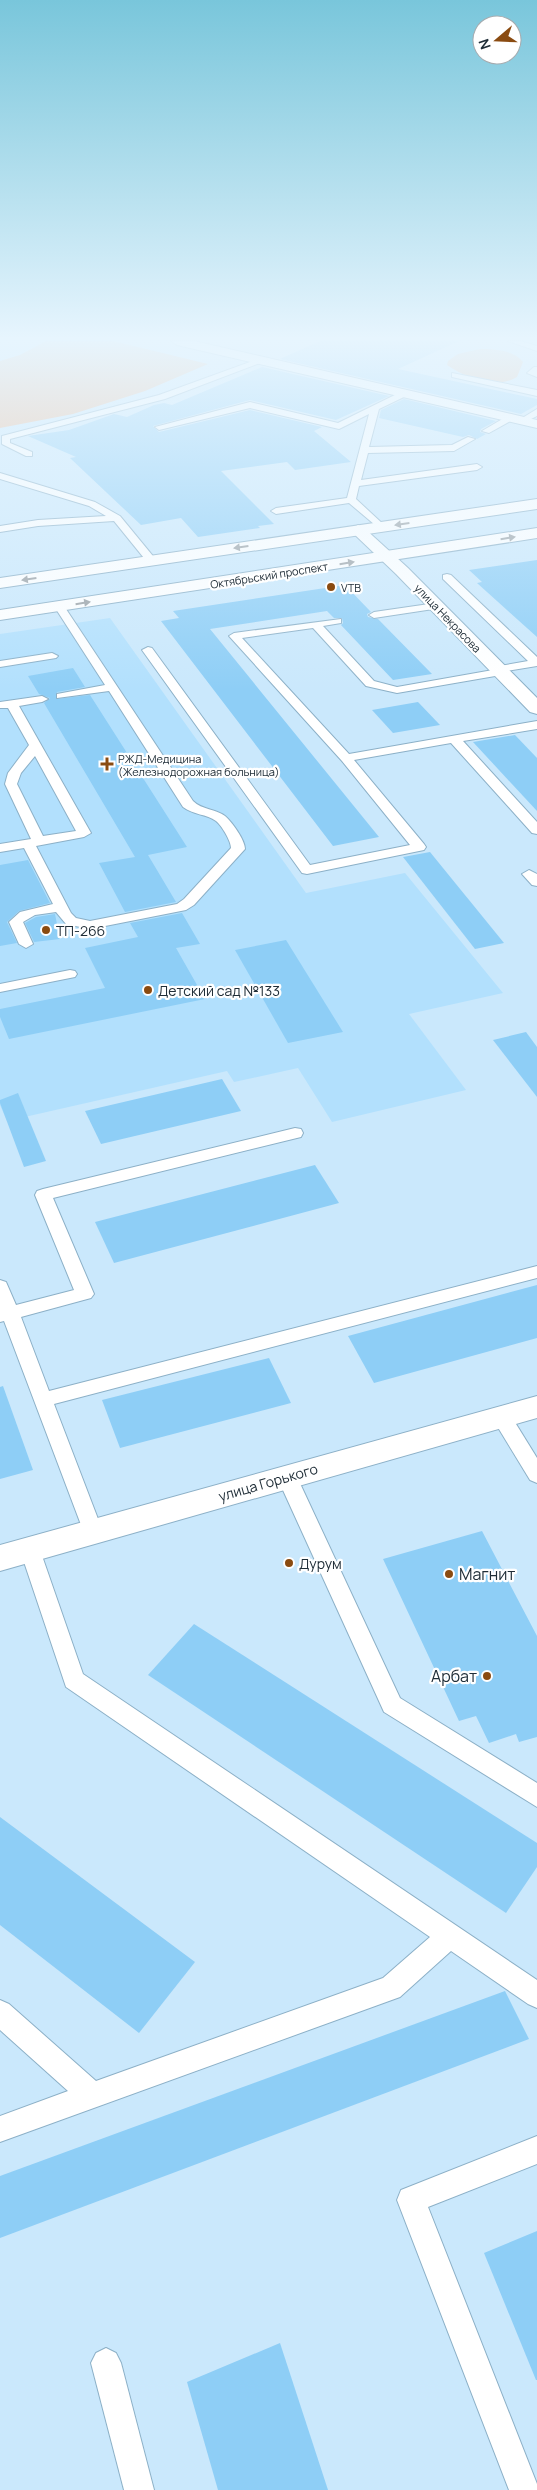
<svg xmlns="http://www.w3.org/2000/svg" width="537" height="2490" font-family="Manrope,sans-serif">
<rect width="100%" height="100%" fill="#cae8fc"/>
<!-- built -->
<polygon fill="#b2e0fd" points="110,618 306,893 405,873 503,993 409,1014 466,1090 332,1122 298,1068 234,1082 227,1071 7,1121 0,1105 0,634"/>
<!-- green -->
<g fill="#eeb48a">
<polygon points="46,341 113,341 208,364 145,391 73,414 0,428 0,361 20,355"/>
<path d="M480 349C494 349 514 350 523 362L517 377C495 390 466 378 447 365L448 361 458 354Z"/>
</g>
<!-- building -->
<g fill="#8ecef6">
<polygon points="320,341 459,341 398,369 537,399 537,405 521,414 280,359"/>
<polygon points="262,367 389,396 336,420 250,400 153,426 159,432 250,410 322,427 314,431 351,462 295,470 287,462 221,471 274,524 258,526 260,528 198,537 181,518 141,525 70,458 76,457 28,436 69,430 114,414 127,417 154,405 164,403 172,405"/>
<polygon points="404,399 496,421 481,429 480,432 486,434 477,439 469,435 463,437 379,418 381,410"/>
<polygon points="537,560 537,637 477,583 482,582 469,570"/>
<polygon points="345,585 371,612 367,614 368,617 378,619 432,674 393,680 341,625 343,623 342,618 334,618 327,611 210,629 379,837 333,846 161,621 179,618 173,611"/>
<polygon points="73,668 85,687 57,692 56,699 90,695 187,847 148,855 176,902 125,912 99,863 135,857 44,703 50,698 39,694 28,676"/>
<polygon points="418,702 440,725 393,733 372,710"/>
<polygon points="515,735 537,758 537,811 473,742"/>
<polygon points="430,852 504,943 475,949 403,857"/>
<polygon points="28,860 50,903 19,911 7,922 17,943 0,946 0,865"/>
<polygon points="182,913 200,944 176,948 205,999 9,1039 0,1017 0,1009 105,988 85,948 138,937 130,923"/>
<polygon points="55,914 60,939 34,942 25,923 36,917"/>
<polygon points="286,940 343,1032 288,1043 235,950"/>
<polygon points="526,1032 537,1047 537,1097 493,1040"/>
<polygon points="222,1079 241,1111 101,1144 85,1111"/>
<polygon points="18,1093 46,1161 24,1167 0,1103 0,1100"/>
<polygon points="315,1165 339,1203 114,1263 95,1222"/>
<polygon points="537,1285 537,1338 374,1383 348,1336"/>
<polygon points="269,1358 291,1403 120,1448 102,1400"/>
<polygon points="3,1386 33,1470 0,1479 0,1387"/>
<polygon points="482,1531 537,1636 537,1737 519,1742 516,1734 489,1743 476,1716 459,1721 383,1559"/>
<polygon points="194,1624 537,1843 537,1867 506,1913 148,1675"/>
<polygon points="0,1817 195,1962 139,2033 0,1925"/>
<polygon points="505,1991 529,2039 0,2238 0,2176"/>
<polygon points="537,2231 537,2380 536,2380 484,2253"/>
<polygon points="280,2343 328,2490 218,2490 187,2382"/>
</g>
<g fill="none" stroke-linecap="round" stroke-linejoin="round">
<defs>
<g id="service">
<polygon points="508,341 520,341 537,346 537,351"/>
<polygon points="258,359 265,361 165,399 10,439 10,443 32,452 32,456 26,456 2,444 2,436 159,395"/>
<polygon points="534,367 537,367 537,377 527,373"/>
<polygon points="452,373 537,390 537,396 452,377"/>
<polygon points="405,390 408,391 408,395 379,409 369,447 452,445 468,437 475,439 454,451 368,453 361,480 477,464 482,467 477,470 359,486 356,499 384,525 386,527 381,530 349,503 276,514 271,511 276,508 347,498 369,414 339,429 250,408 159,430 155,427 250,402 338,423"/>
<polygon points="537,409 537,416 523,423 519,420"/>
<polygon points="511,414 515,417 514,419 489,433 482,431"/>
<polygon points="0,473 95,502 120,516 157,561 148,563 114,521 38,526 0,532 0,526 38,520 106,516 89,506 0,479"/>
<polygon points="447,574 451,575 537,657 537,666 506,671 505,674 501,675 397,693 366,686 313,628 242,638 349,754 537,721 537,729 463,741 537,822 537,834 532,833 451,743 354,760 424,844 426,847 424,850 307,874 302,873 142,650 148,647 152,648 310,865 410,845 342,761 229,636 234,633 341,619 341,623 323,626 374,681 397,687 493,670 494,667 528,661 443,579 443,575"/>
<path d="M59 603 64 606 193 801C202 810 216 809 225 816 232 822 245 840 245 849L194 905 186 910 90 929 66 924 56 912 35 915 23 922 33 944 26 948 19 944 9 922 20 912 53 904 24 848 0 852V844L31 839 5 784 8 773 29 745 8 708H0V702L42 696 48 699 42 702 19 706 91 833 84 837 36 846 71 913 76 918 90 921 177 904 184 899 231 848C231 841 222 826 216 821 207 814 193 815 183 807L109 691 57 698V694L105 685 54 606ZM35 756 76 831 43 836 17 784 21 773Z"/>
<polygon points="436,603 440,604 440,608 374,618 369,615 374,612"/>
<polygon points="52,653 58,656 56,658 0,667 0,661"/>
<polygon points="529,870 537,874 537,886 532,885 522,874"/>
<polygon points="70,970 75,971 77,974 75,977 0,992 0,984"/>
<polygon points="295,1128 301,1129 303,1133 301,1137 53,1198 94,1294 91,1298 21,1317 49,1391 537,1266 537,1278 54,1404 103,1532 100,1538 93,1540 86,1538 4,1321 0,1322 0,1280 6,1282 16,1305 74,1290 35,1195 37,1191 43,1189"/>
<polygon points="501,1409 508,1411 537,1458 537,1483 530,1480 491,1416 494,1411"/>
<polygon points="287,1469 294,1471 297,1477 400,1698 537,1783 537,1807 384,1712 277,1477 280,1471"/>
<polygon points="30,1542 37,1544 40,1550 83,1674 537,1980 537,2008 528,2004 451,1951 400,1997 0,2142 0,2116 68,2091 0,2030 0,2000 9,2004 96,2081 383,1978 430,1937 66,1687 20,1550 23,1544"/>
<polygon points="537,2136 537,2164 428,2207 537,2484 537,2490 509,2490 397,2200 401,2190"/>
<polygon points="106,2348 116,2353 121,2363 154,2490 124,2490 91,2363 96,2353"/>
</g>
<g id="tertiary">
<polygon points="358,525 363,527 408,568 537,698 537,714 530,712 396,574 353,533 350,530"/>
<polygon points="537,1396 537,1418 0,1571 0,1545"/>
</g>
<polygon id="secondary" points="171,341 194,341 537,420 537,428 177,345"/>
<g id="primary">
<polygon points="537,499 537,509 0,588 0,578"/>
<polygon points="537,528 537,538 0,620 0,610"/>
</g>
</defs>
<!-- service casing -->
<use href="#service" stroke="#8cb0c7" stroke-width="2"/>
<!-- tertiary casing -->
<use href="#tertiary" stroke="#8cb0c7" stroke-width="2"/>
<!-- secondary casing -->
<use href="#secondary" stroke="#8cb0c7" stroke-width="2"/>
<!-- primary casing -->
<use href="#primary" stroke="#8cb0c7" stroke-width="2"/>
<!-- service -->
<use href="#service" fill="#fff" fill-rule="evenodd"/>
<!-- tertiary -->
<use href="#tertiary" fill="#fff" fill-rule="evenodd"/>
<!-- secondary -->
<use href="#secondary" fill="#fff" fill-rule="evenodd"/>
<!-- primary -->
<use href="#primary" fill="#fff" fill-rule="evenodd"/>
</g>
<!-- one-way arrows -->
<defs><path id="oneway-solid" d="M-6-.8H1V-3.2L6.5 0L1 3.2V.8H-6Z" transform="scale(1.25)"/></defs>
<g fill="#9ba1a5">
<use href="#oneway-solid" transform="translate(402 524) rotate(172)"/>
<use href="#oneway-solid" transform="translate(508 538) rotate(-9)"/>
<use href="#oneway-solid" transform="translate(241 547) rotate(172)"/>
<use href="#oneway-solid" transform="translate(347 563) rotate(-9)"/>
<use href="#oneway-solid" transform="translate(29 579) rotate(172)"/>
<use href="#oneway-solid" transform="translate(83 603) rotate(-9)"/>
</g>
<!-- sky -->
<linearGradient id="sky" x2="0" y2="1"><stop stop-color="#79c6db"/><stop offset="0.49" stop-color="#e7f5fe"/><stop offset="1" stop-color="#e7f5fe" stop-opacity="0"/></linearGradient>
<rect width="537" height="690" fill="url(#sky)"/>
<!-- markers -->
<g fill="#8a4b11" stroke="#fff" stroke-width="2">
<circle cx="331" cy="587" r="5"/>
<path d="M104.5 756.5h5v5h5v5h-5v5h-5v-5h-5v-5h5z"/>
<circle cx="46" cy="930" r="5"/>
<circle cx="148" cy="990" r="5"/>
<circle cx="289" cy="1563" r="5"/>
<circle cx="449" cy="1574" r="5"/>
<circle cx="487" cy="1676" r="5"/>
</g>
<g text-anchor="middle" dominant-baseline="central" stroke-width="4.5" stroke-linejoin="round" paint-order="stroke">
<!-- far-street labels -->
<g font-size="11" fill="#202e38" stroke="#fff">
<text transform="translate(269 575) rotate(-9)">Октябрьский проспект</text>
<text transform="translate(448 618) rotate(46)">улица Некрасова</text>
</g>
<!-- far-poi labels -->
<g font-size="11" fill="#202e38" stroke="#fff" text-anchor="start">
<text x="341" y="587">VTB</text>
<text x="118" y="758">РЖД-Медицина<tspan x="118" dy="13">(Железнодорожная больница)</tspan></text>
</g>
<!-- poi labels -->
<g font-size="14" fill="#202e38" stroke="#fff" text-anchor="start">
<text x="56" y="930">ТП-266</text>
<text x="158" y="990">Детский сад №133</text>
<text x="299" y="1563">Дурум</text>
</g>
<!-- street labels -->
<g font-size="14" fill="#202e38" stroke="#fff">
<text transform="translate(268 1482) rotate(-16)">улица Горького</text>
</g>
<!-- near-poi labels -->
<g font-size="16" fill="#202e38" stroke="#fff" text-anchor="start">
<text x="459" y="1574">Магнит</text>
<text x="477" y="1676" text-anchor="end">Арбат</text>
</g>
</g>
<!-- north arrow -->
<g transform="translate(497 40) rotate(251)"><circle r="24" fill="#ffffff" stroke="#a6abaf"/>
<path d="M0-4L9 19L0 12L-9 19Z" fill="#8a4b11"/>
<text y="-8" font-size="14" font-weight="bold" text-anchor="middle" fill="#202e38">N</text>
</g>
</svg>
